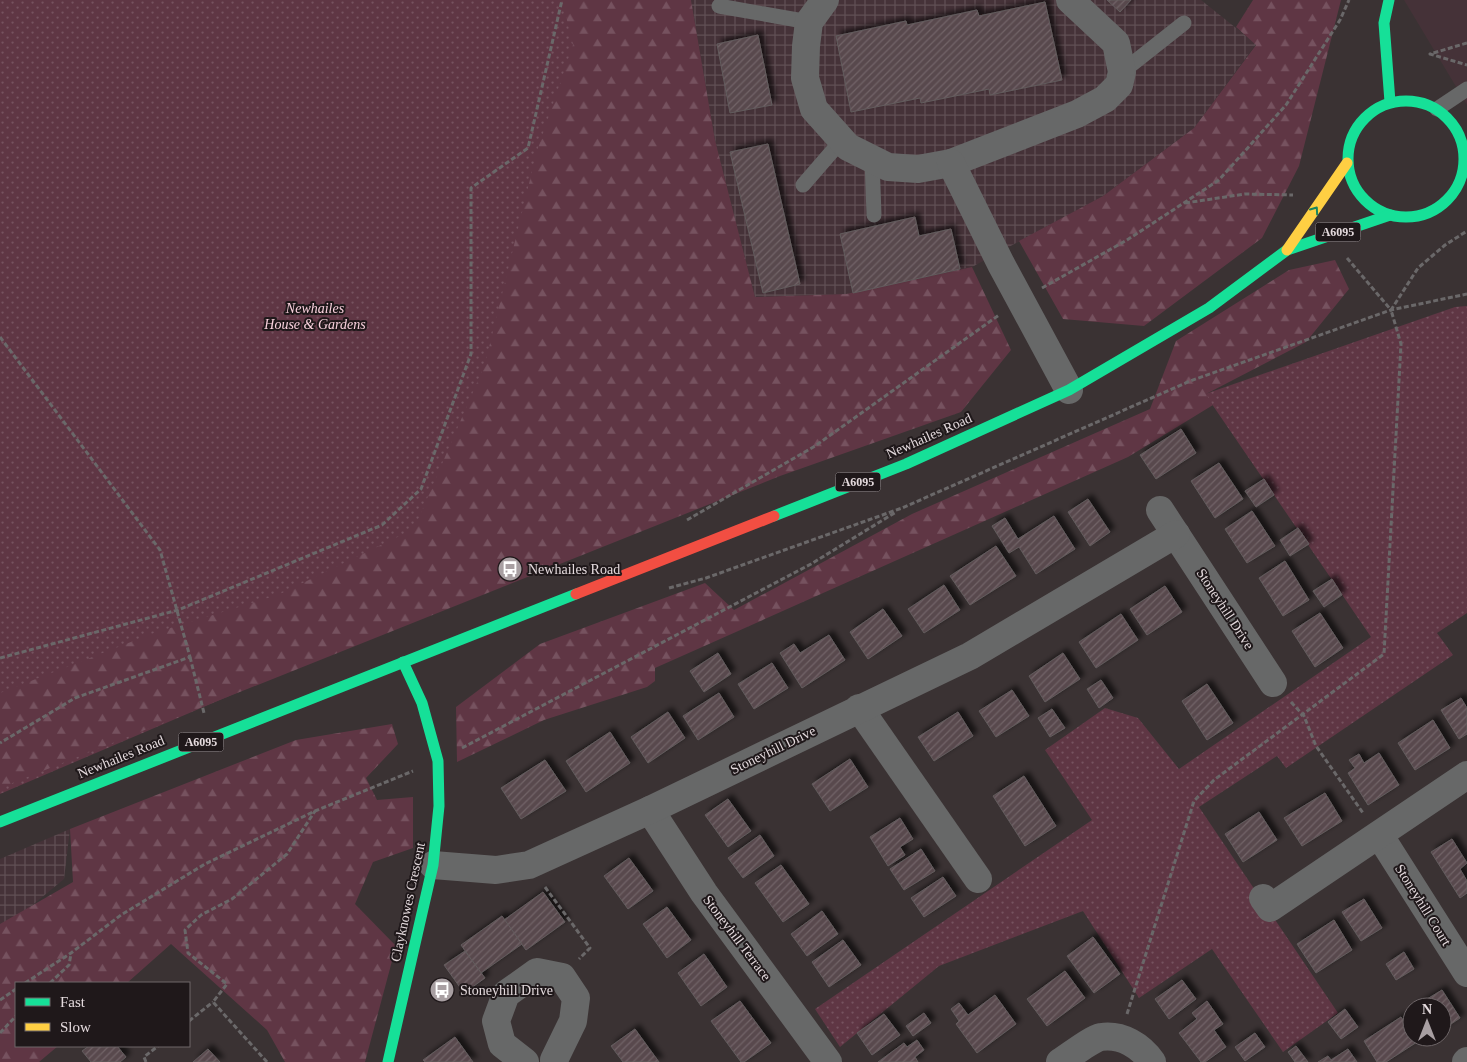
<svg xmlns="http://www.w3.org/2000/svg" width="1467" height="1062" font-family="'Times New Roman',serif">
<defs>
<pattern id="industrial-grid" width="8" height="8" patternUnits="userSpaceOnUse" patternTransform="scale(1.25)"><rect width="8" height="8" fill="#453238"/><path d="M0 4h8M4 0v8" fill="none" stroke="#604f54"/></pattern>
<pattern id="green-dots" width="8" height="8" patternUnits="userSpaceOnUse" patternTransform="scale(1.25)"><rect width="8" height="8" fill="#5f3644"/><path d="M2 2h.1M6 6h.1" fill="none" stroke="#76525f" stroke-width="1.8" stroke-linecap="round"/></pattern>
<pattern id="forest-firs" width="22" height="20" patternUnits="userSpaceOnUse" patternTransform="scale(1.25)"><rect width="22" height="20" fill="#5f3644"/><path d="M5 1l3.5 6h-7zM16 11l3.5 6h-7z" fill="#76525f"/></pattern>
<pattern id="building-hatch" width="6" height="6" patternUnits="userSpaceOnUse" patternTransform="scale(1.25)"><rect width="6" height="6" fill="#59494e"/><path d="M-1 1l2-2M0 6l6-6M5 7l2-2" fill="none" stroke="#716367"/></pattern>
<filter id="shadow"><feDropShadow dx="4.5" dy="-4.5" stdDeviation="2.5" flood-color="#0009"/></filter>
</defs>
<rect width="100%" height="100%" fill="#3a3233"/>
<!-- built -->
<polygon fill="#453238" points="1404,0 1467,0 1467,105"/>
<!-- industrial -->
<g fill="url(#industrial-grid)">
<polygon points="691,0 1201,0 1256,44 1194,128 1103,196 972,267 846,294 755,297 715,140"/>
<polygon points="70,829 64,879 0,932 0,859"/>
</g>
<!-- green -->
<g fill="url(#green-dots)">
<polygon points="0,0 625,0 809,448 0,794"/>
<polygon points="1467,306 1467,613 1437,633 1453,655 1286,768 1277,756 1199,807 1338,1013 1283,1052 1212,949 1139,998 1083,911 939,966 840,1047 815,1009 1092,820 1045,750 1105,708 1138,718 1179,769 1371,637 1205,394 1455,307"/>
</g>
<!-- forest -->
<g fill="url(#forest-firs)">
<polygon points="562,0 691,0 715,140 755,297 846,294 972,267 1011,350 961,412 780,476 0,788 0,693 154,633 278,595 414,529 485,364 537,151 573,45"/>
<polygon points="1253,0 1341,0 1299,166 1262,238 1144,326 1063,319 1019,241 1103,196 1194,128 1256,45 1236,27"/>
<polygon points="1335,260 1349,289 1306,342 1206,394 1213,405 1128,457 655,668 655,681 647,687 544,720 457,762 456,707 540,644 705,583 734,610 912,514 1150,409 1176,341 1289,270"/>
<polygon points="392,724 398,744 366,778 377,800 413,797 413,848 373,862 355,904 396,946 365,1062 285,1062 267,1030 171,944 127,983 16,983 16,1046 58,1046 39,1062 0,1062 0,924 73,882 70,829 296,740"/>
</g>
<!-- building -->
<g fill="url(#building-hatch)" stroke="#625c5d" filter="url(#shadow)">
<polygon points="1107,0 1131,0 1120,12"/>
<polygon points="1045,2 1062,80 990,95 989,89 921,103 920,98 851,112 836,36 906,21 907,25 977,10 979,16"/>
<polygon points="758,35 772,105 730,113 717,44"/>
<polygon points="768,144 800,284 763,293 730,152"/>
<polygon points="915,217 919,236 951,229 960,269 853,293 840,234"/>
<polygon points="1181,429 1196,453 1156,479 1140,455"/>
<polygon points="1219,463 1243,499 1215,518 1191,481"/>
<polygon points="1264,479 1274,495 1256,507 1245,491"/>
<polygon points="1088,499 1110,532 1090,546 1068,512"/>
<polygon points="1252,511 1275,546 1247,563 1225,529"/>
<polygon points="1054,516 1075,549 1036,574 1019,547 1009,553 992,526 1005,518 1018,539"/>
<polygon points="1298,528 1309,544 1290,556 1280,540"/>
<polygon points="996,546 1016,576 970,605 950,576"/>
<polygon points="1285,561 1309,600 1283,616 1259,578"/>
<polygon points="1332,579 1342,595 1324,607 1313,591"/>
<polygon points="944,585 960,610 924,633 908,609"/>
<polygon points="1165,586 1182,612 1147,635 1130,609"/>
<polygon points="883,609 902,636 868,659 850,632"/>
<polygon points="1320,613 1343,648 1315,667 1292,631"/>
<polygon points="1121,614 1138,640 1096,668 1079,642"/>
<polygon points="829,635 845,660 802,688 780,653 794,644 800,653"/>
<polygon points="718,653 731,674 704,692 690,671"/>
<polygon points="1063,653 1080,679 1045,702 1029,676"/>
<polygon points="772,663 788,688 754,709 738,684"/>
<polygon points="1101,680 1113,698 1099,708 1087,689"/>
<polygon points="1207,684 1233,723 1207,740 1182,701"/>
<polygon points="1012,690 1029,716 996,737 979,711"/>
<polygon points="719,693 734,717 698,740 683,716"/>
<polygon points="1461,698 1467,708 1467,734 1459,739 1441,710"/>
<polygon points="1052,709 1065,728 1050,737 1038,718"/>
<polygon points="668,712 685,738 648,763 631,737"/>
<polygon points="958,712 973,736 934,761 918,737"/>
<polygon points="1433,720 1450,748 1415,770 1398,743"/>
<polygon points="610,732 630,763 586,792 566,761"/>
<polygon points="1379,753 1399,785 1368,805 1348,773 1355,768 1349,760 1359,754 1364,763"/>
<polygon points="850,759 868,787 830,811 812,784"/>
<polygon points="545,760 566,791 521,819 501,788"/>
<polygon points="1024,776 1056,826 1025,846 993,796"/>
<polygon points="1325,793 1342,821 1302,846 1284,818"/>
<polygon points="728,799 751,831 728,847 705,815"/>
<polygon points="1259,812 1277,840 1243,862 1225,834"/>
<polygon points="900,818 913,839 900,847 905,855 888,866 870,837"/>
<polygon points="760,835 774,856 743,878 728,858"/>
<polygon points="1452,839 1467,863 1460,869 1467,881 1467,893 1460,898 1431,852"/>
<polygon points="921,849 935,871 904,890 890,869"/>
<polygon points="629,858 653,891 628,909 604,876"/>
<polygon points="781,865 809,904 783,922 755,883"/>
<polygon points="943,877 956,896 924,917 911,898"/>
<polygon points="543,892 565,922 526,950 504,920"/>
<polygon points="1364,899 1382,928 1361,941 1342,912"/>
<polygon points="667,907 691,940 667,958 643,924"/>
<polygon points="822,911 838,934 807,956 791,934"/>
<polygon points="502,916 522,944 481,973 461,945"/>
<polygon points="1334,920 1352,950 1316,973 1297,944"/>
<polygon points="1093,937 1120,974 1094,993 1067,956"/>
<polygon points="843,940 861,965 829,987 812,962"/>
<polygon points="465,951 485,978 464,993 444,965"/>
<polygon points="1404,952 1414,969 1396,980 1386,964"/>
<polygon points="704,954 727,987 701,1006 678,973"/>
<polygon points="1065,971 1085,998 1047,1026 1027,999"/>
<polygon points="1182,980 1196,999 1169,1019 1155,999"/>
<polygon points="1442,990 1460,1018 1442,1030 1442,1007 1414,1007"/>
<polygon points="995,995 1016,1024 977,1053 956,1024 959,1021 951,1009 959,1003 968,1015"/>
<polygon points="740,1001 771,1043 744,1062 741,1062 711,1021"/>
<polygon points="1207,1001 1223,1024 1214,1030 1226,1047 1205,1062 1201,1062 1179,1033 1197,1019 1192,1013"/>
<polygon points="1345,1009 1358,1027 1341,1039 1328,1022"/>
<polygon points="924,1013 931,1023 913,1036 906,1026"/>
<polygon points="884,1014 900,1035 872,1055 857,1033"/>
<polygon points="1401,1017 1417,1042 1386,1062 1377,1062 1364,1041"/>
<polygon points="635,1029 659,1062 623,1062 611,1046"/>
<polygon points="1255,1033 1265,1047 1245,1061 1235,1047"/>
<polygon points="455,1037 473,1062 425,1062 423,1060"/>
<polygon points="917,1040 924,1050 915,1057 918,1062 878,1062 904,1043 907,1047"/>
<polygon points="89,1046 117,1046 126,1057 120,1062 91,1062 82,1051"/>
<polygon points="1296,1046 1308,1062 1295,1062 1288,1052"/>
<polygon points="208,1049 220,1062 193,1062"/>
<polygon points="1348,1049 1357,1062 1318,1062 1328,1056 1331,1060"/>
</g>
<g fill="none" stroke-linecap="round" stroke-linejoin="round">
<!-- path -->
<g stroke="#6a6869" stroke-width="3" stroke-dasharray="5 2.5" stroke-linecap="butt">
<polyline points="1467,43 1430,54 1467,65"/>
<polyline points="1185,203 1245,194 1293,195"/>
<polyline points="1347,258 1391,310 1418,268 1445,245 1467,231"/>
<polyline points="1042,288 1127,240 1219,180 1286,105 1340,20 1349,0"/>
<polyline points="0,337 160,550 190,657 75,698 0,743"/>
<polyline points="687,520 815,446 999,315"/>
<polyline points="669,588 706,578 902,508 1190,381 1391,310 1467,294"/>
<polyline points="190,657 204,713"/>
<polyline points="0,658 178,610 382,525 421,489 471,354 471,188 528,148 562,0"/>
<polyline points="1291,702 1304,716 1316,746 1363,813"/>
<polyline points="462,748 811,564 896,512"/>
<polyline points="545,887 590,948 579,959"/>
<polyline points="25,983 71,953 121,915 205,864 315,811 413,771"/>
<polyline points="50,983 69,965 71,954"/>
<polyline points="0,1000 16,989"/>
<polyline points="1127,1014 1194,801 1214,780 1384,654 1401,344 1391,310"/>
<polyline points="189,1021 213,1002"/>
<polyline points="0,1033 16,1016"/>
<polyline points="146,1062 144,1057 158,1046"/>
<polyline points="267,1062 213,1002 227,984 188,953 185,930 201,915 232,899 287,854 315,811"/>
</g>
<!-- lane -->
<g stroke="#676868" stroke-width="15">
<polyline points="719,6 809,22"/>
<polyline points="1122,72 1184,23"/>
<polyline points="1437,109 1467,89"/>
<polyline points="872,159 874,215"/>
<polyline points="803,185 842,140"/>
</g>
<!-- street -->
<g stroke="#676868" stroke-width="28">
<polyline points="825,0 809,22 806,46 805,78 814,109 848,147 888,167 918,169 951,163 1077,114 1105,99 1119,85 1122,72 1116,43 1070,0"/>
<polyline points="951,163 1001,264 1069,390"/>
<polyline points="1160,510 1273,683"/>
<polyline points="859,708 978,879"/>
<polyline points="650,810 704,893 828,1062"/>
<polyline points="1380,836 1467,973"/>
<polyline points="433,865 496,870 529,865 650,810 970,656 1176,534"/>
<polyline points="1263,898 1270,908 1467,775"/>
<polyline points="525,1062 502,1044 496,1021 506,994 537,972 562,977 576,998 573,1021 554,1060"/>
<path d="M1060 1062C1070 1056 1091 1039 1101 1037 1122 1034 1141 1046 1152 1062"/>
<polyline points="1466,1062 1467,1061"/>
</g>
<!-- fast -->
<g stroke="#16e098" stroke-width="11">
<polyline points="1389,0 1384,23 1390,102"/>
<circle cx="1406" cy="159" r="58"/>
<polyline points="774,516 906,464 1069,390 1209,308 1287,250 1390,215"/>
<polyline points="0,822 576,594"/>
<polyline points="388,1062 433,865 439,806 438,761 422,703 403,662"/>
</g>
<!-- slow -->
<polyline stroke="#ffcf43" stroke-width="11" points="1287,250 1347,163"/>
<!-- jam -->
<polyline stroke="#f24e42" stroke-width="11" points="576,594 774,516"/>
</g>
<!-- one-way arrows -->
<defs><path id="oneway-chevron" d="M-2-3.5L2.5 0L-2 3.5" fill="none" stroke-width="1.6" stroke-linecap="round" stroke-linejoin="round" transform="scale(1.25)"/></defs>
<use stroke="#1a865f" href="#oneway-chevron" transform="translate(1315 210) rotate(-55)"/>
<!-- icons -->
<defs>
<symbol id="bus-disc" viewBox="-11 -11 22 22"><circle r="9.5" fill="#a89fa2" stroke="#1f181a"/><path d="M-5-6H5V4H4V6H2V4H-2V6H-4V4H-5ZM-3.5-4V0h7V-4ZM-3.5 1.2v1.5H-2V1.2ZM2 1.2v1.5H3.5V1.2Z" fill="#fff"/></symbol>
</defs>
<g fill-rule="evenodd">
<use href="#bus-disc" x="496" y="555" width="28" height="28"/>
<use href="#bus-disc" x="428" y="976" width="28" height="28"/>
</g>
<g text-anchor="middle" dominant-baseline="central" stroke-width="4" stroke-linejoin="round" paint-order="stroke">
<!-- shield labels -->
<g fill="#1f181a" stroke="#a9a0a2" stroke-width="1">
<rect x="1315.5" y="222.5" width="45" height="19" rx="4"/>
<rect x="835.5" y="472.5" width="45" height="19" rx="4"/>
<rect x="178.5" y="732.5" width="45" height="19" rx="4"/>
</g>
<g font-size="12" font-weight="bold" fill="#e4dadd">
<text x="1338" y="232">A6095</text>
<text x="858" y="482">A6095</text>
<text x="201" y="742">A6095</text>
</g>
<!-- park labels -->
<g font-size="14" font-style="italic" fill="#f9d1dd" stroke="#1f181a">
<text x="315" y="308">Newhailes<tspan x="315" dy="16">House &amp; Gardens</tspan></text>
</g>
<!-- street labels -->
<g font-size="14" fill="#e4dadd" stroke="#1f181a">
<text transform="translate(929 436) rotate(-24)">Newhailes Road</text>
<text transform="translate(1225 609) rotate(57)">Stoneyhill Drive</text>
<text transform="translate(773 750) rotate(-26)">Stoneyhill Drive</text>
<text transform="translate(121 757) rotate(-22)">Newhailes Road</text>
<text transform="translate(408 902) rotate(-78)">Clayknowes Crescent</text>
<text transform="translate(1423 905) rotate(58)">Stoneyhill Court</text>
<text transform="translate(737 938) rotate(53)">Stoneyhill Terrace</text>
</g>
<!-- poi labels -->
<g font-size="14" fill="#e4dadd" stroke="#1f181a" text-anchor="start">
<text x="528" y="569">Newhailes Road</text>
<text x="460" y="990">Stoneyhill Drive</text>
</g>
</g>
<!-- legend -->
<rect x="15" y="982" width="175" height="65" fill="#1f181a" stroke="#6e6668"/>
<rect x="25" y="998" width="25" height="8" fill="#16e098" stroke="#6e6668"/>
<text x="60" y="1007" font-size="15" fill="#e4dadd">Fast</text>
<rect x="25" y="1023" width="25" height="8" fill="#ffcf43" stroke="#6e6668"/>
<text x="60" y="1032" font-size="15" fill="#e4dadd">Slow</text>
<!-- north arrow -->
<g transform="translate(1427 1022)"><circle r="24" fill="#1f181a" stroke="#6e6668"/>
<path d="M0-4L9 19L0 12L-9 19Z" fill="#a89fa2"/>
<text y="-8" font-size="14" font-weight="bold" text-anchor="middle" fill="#e4dadd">N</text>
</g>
</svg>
